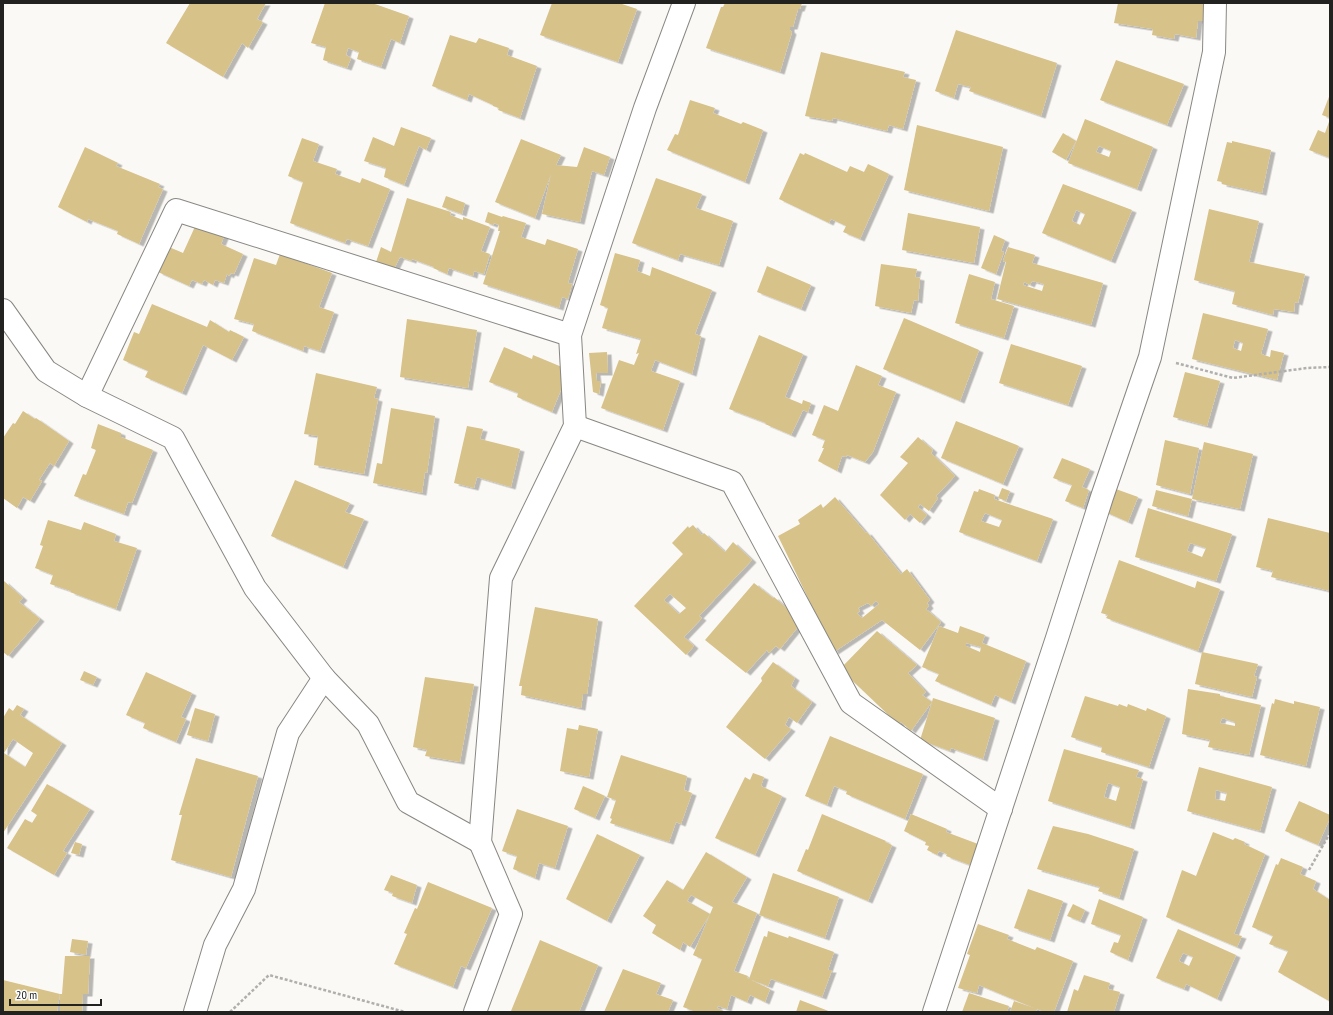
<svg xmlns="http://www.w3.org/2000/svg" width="1333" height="1015" font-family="'PT Sans Narrow',sans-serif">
<defs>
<filter id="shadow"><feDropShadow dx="4.5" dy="2.5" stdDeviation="0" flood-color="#0004"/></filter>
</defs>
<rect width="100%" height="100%" fill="#fbf9f6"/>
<!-- building -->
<g fill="#d7c28a" fill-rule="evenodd" filter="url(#shadow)">
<polygon points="190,3 266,3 257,19 263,22 248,48 242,43 223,77 166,43"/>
<polygon points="325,3 372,3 409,16 400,43 391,39 381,67 357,59 359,52 348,48 346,55 351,58 347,68 323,60 326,47 311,43"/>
<polygon points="552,3 619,3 637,9 618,62 540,35"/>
<polygon points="725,3 802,3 800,9 798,9 793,27 790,27 790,30 792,32 780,72 706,48 721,7 723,7"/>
<polygon points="1118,3 1206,3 1203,21 1198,21 1196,38 1175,34 1174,39 1152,35 1153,29 1114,23"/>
<polygon points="956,30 1057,63 1041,116 969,91 971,87 958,84 954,98 935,91"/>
<polygon points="450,35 476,43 479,38 509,48 507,55 537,66 520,118 498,110 499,108 493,106 493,105 469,94 467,100 432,86"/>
<polygon points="821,52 905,72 903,77 916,80 903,129 889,125 887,131 833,118 832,121 805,116"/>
<polygon points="1116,60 1184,84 1167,125 1100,100"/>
<polygon points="1330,94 1330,118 1322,115"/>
<polygon points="690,100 715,108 713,113 741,124 743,122 763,130 745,182 667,150 675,134 678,135"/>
<path d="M1085 119 1153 147 1137 189 1068 163ZM1099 146 1111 151 1109 157 1096 152Z"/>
<polygon points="1330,119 1330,158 1309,150 1318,130 1325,133"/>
<polygon points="917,125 1003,147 989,211 904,190"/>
<polygon points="401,127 431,138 426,150 419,146 404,185 384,177 386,168 364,161 373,137 394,146"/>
<polygon points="1063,133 1076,141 1066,160 1052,152"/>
<polygon points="302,138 319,144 313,161 337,169 335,174 360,183 362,178 390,189 368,246 347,239 345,243 290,223 303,182 288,176"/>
<polygon points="521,139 561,155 556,165 577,167 584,147 610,157 604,175 592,171 580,222 542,214 551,174 535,218 495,202"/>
<polygon points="1232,141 1271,150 1262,193 1222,184 1222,182 1217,181 1227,142 1232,143"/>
<polygon points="85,147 118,163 116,166 160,184 158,187 163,189 139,244 117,234 118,231 88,219 87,222 58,207"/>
<polygon points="800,153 804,155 805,153 847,172 850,166 864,172 868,164 889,174 860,239 843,232 846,226 831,219 829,223 779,199"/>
<polygon points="656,178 702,194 696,208 733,221 719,265 680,254 678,260 632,243"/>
<path d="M1063 184 1132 210 1111 261 1042 233ZM1076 210 1085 214 1080 225 1072 221Z"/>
<polygon points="446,196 465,203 462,214 442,207"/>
<polygon points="407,198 451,212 450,215 463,220 463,217 490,227 481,251 490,254 484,274 474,271 473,276 449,268 447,274 433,268 434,267 412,259 412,261 400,257 394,269 376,262 381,247 391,252"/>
<polygon points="1209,209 1259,221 1249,262 1305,274 1298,303 1295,302 1294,312 1274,309 1273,315 1232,304 1235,291 1194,280"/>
<polygon points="488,212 502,217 503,216 526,223 521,237 545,245 547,239 578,249 568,283 572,284 568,299 562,297 559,308 483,284 500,231 498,231 499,225 494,223 493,225 485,222"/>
<polygon points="908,213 980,227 974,263 902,250"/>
<polygon points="198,220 226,232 221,244 243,254 234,274 231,273 229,276 227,274 224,283 215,280 213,285 204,280 202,284 192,280 189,286 158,272 169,247 183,253"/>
<polygon points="994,235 1005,240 1001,251 1004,252 996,274 981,268"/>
<path d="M1008 247 1035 255 1032 263 1103 283 1091 325 997 299 1006 262 1003 261ZM1032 281 1044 284 1042 291 1023 285 1024 282 1030 285Z"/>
<polygon points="615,253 640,260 637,271 650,276 652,267 712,290 695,334 701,336 692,374 655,360 651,371 680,381 663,430 601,408 619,360 634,365 639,353 636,354 641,339 602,328 608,308 600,305"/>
<polygon points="280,254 332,273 319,307 334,312 320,351 304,346 303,351 252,331 254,324 234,319 254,258 276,265"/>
<polygon points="881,264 917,269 915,277 920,278 918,301 914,300 911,313 875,306"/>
<polygon points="767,266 811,285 801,309 757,292"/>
<polygon points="969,274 995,282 991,299 1014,306 1004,338 955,323"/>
<polygon points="152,304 207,327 210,320 229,332 230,330 244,337 232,360 203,345 182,393 145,377 148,371 123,360 134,332 139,334"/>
<path d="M1203 313 1268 329 1261 354 1270 357 1271 350 1284 353 1277 380 1192 359ZM1235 340 1243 343 1241 351 1233 348Z"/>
<polygon points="904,318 979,350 960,401 883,369"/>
<polygon points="407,319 477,330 468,388 400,377"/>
<polygon points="759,335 803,354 785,397 802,404 803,400 811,403 808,412 803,410 791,435 765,424 766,423 729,409"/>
<polygon points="1011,344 1082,366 1068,405 999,383"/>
<polygon points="504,347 532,359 533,355 569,370 552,412 517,397 518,393 489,382"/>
<polygon points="607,352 608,373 596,373 597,381 601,381 599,394 593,392 589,353"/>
<polygon points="856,365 882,376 878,385 896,392 873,452 865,462 847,455 846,457 842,456 837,471 818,461 824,448 822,448 825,440 812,435 824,405 838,411"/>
<polygon points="1185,372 1220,381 1207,426 1173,417"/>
<polygon points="316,373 377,387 374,398 378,399 364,474 314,465 318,436 304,434"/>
<polygon points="391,408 435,416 427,473 425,472 422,493 373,483 377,463 382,464"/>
<polygon points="23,411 35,419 36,418 69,441 54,466 50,463 39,480 42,481 30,501 23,497 17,508 3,498 3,444 4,442 3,441 3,438 13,423 15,424"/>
<polygon points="956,421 1019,446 1003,484 941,458"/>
<polygon points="98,424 121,433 121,437 153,450 132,503 128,502 124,514 74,496 83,474 86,475 96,450 91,448"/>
<polygon points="467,426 483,429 480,439 520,449 511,487 477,477 474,488 454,483"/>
<polygon points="918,437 933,450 931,453 955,476 936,496 938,498 929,511 920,504 918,507 927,515 920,523 910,514 905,520 880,495 908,463 900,457"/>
<polygon points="1165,440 1199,448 1190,494 1156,485"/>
<polygon points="1204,442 1253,454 1240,509 1192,499 1188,516 1152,506 1156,490 1192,499"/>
<polygon points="1062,458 1090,469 1082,487 1089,490 1083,508 1065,501 1072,485 1053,478"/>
<polygon points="295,480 350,503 345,512 364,519 343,567 271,536"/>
<polygon points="1002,488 1010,491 1006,501 998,498"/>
<polygon points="1113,488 1138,497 1128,522 1103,511"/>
<path d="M979 489 995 495 994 499 1053 519 1037 561 959 532 974 491 978 492ZM985 513 1002 520 999 527 981 521Z"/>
<path d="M835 497 866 533 867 532 901 574 907 569 930 600 927 603 929 606 926 609 941 622 920 650 882 620 834 652 778 536 800 524 798 520 821 504 823 508ZM876 601 879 604 862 618 857 613 860 611 858 608 868 603 871 606Z"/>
<path d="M1148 508 1232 534 1216 581 1135 557ZM1190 543 1206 548 1202 557 1187 551Z"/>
<polygon points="1268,518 1330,533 1330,591 1271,577 1273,571 1256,567"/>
<polygon points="48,520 81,530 84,522 116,534 114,541 137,548 116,609 70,592 71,591 50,584 53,575 35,568 43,546 40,545"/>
<path d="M693 525 702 535 704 533 725 552 733 542 752 560 699 616 702 618 684 637 694 646 686 655 634 606 683 554 672 543 688 526 689 528ZM670 594 686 608 679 614 664 600Z"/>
<polygon points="1119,560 1195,588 1197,581 1220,589 1198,651 1106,618 1108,615 1101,613"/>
<polygon points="4,581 23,598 19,602 40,619 8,656 3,652"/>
<polygon points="754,583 773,598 774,597 802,622 780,649 776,646 769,653 767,650 746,673 705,640"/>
<polygon points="535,607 598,619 587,694 583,694 581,708 521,695 522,686 519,686"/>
<path d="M939 626 958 633 960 626 985 635 982 643 1026 661 1011 702 995 695 991 705 935 681 939 674 922 667ZM966 643 981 647 980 652 966 646Z"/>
<polygon points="877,631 917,665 908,673 926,692 922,695 932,702 933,698 995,718 983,759 951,748 950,751 920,740 932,702 911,731 901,722 899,725 840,669"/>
<polygon points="1202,652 1258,664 1254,676 1257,677 1252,697 1195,684"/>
<polygon points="773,662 795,678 791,686 812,702 797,723 789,717 785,725 791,729 765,759 726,727 762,681 761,678"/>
<polygon points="84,671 97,677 93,685 80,680"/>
<polygon points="146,672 192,693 181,717 186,719 176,742 143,728 145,723 126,715"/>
<polygon points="425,677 474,684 460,762 425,756 427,750 413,747"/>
<path d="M1188 689 1220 694V696L1261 705 1249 755 1208 747 1210 740 1182 734ZM1222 718 1235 722V726L1220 723Z"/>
<polygon points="1085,696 1118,706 1119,704 1127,707 1128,704 1146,711 1147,708 1166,716 1149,767 1101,752 1102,747 1071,737"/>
<polygon points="1275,699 1294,704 1294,701 1320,707 1306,766 1260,755 1272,703 1274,704"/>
<path d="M17 705 24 709 20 715 62 743 3 833V718L9 708 13 711ZM13 739 33 753 25 767 4 753Z"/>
<polygon points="195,708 215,714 208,741 187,735"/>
<polygon points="579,725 598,729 589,777 560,771 567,728 578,730"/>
<polygon points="830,736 923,774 905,819 846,794 847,791 834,786 827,805 805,796"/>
<path d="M1064 749 1139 770 1136 777 1143 779 1130 827 1048 801ZM1108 783 1120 787 1116 801 1104 797Z"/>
<polygon points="621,755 687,776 684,790 692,793 681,824 676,822 669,842 610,823 612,819 610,818 616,800 607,797"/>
<polygon points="196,758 258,776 231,877 171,860 182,815 179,815"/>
<path d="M1199 767 1272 787 1260 831 1187 811ZM1216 790 1227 793 1225 801 1215 799Z"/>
<polygon points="753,773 764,777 761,786 782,796 755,855 715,838 745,777 750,780"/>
<polygon points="47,784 90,809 63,851 67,853 54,875 7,848 25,819 32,823 37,815 31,811"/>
<polygon points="583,786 605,796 595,818 574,809"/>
<polygon points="1299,801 1330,815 1330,818 1318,845 1285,831"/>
<polygon points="517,809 568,826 555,868 539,863 535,878 513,869 517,856 502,851"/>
<polygon points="822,814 886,841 885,842 892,845 868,901 797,871 806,849 808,850"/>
<polygon points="911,814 947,829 946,832 978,844 970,865 946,856 947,854 939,851 937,855 927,850 929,846 925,845 926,842 904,831"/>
<polygon points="1053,826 1088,834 1134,849 1119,898 1098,891 1100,887 1037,869"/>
<polygon points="1213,832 1233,840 1235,838 1245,842 1244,844 1265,854 1234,934 1242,936 1237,947 1166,917 1182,870 1196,876"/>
<polygon points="597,834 640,855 607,921 566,899"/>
<polygon points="75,842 82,844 79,855 71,853"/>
<polygon points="706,852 747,877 732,902 757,913 734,971 748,976 747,978 749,979 764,936 767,937 768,931 788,938 789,936 834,952 828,970 832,970 822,997 771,979 768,986 751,980 770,989 765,1002 750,995 747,1002 731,995 727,1009 718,1006 717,1008 726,1012 696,1012 683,1007 702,959 693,955 713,907 691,895 687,901 710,914 690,947 683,942 680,950 652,933 656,925 643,916 667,880 683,890"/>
<polygon points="1281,858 1303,867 1300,874 1316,881 1313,889 1330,900 1330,998 1329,1001 1278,972 1288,951 1269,944 1273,936 1252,927 1276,864 1278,865"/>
<polygon points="773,873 839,897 825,938 759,915"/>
<polygon points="391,875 417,885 412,903 392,896 393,893 384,890"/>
<polygon points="428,882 492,908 466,968 461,966 453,987 394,964 407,934 404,933 415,908 417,909"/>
<polygon points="1028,889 1063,901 1050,940 1014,928"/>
<polygon points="1099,899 1143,917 1128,960 1110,952 1114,942 1118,943 1121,935 1091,924"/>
<polygon points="1073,904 1085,910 1080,921 1067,916"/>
<polygon points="978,924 1009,935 1007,939 1035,950 1037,947 1073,961 1054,1012 1044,1012 1037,1009 1036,1012 1010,1012 1014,1001 1034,1008 979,985 977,993 958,988 970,955 967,954"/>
<path d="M1178 929 1236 955 1217 999 1186 984 1184 989 1156 978ZM1183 953 1193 957 1189 966 1179 961Z"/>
<polygon points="72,939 88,941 86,955 70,952"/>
<polygon points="540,940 598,965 579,1012 514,1012 511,1011"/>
<polygon points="65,956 90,956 88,994 83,994 82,1012 60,1012 60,994 62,994"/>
<polygon points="623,969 661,983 656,994 673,1000 668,1012 604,1012"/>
<polygon points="1084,975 1110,983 1108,989 1120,992 1114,1012 1067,1012 1074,989 1078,991"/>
<polygon points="3,980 60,994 57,1012 3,1012"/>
<polygon points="969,993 1009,1006 1007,1012 962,1012"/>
<polygon points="800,1000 831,1012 796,1012"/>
</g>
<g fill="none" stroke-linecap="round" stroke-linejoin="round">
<defs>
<g id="street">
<polyline points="3,310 46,371 87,396 173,438 255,588 324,678 368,724 408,802 480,842"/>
<polyline points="87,396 176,210 570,335"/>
<polyline points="575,426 732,482 851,703 1001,809"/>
<polyline points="195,1012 215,945 244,889 288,733 324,678"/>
<polyline points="475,1012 511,914 480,842 501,578 575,426 570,335 645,108 684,3"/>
<polyline points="934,1012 1057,638 1102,497 1150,357 1214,52 1215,3"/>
</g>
</defs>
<!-- street casing -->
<use href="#street" stroke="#888783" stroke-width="24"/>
<!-- path -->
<g stroke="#b1afad" stroke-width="2.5" stroke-dasharray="3 2" stroke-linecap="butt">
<polyline points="1176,363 1233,378 1307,368 1330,367"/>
<polyline points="1309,870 1330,833"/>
<polyline points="230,1012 269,975 405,1012"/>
</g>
<!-- street -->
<use href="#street" stroke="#fff" stroke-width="22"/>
</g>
<!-- border -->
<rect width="1333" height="1015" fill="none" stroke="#222221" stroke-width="8"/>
<!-- scale -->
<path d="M10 999v6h91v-6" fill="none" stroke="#222221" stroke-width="2"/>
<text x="16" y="999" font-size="12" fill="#222221" stroke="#ffffff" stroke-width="3" paint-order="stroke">20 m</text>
</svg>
